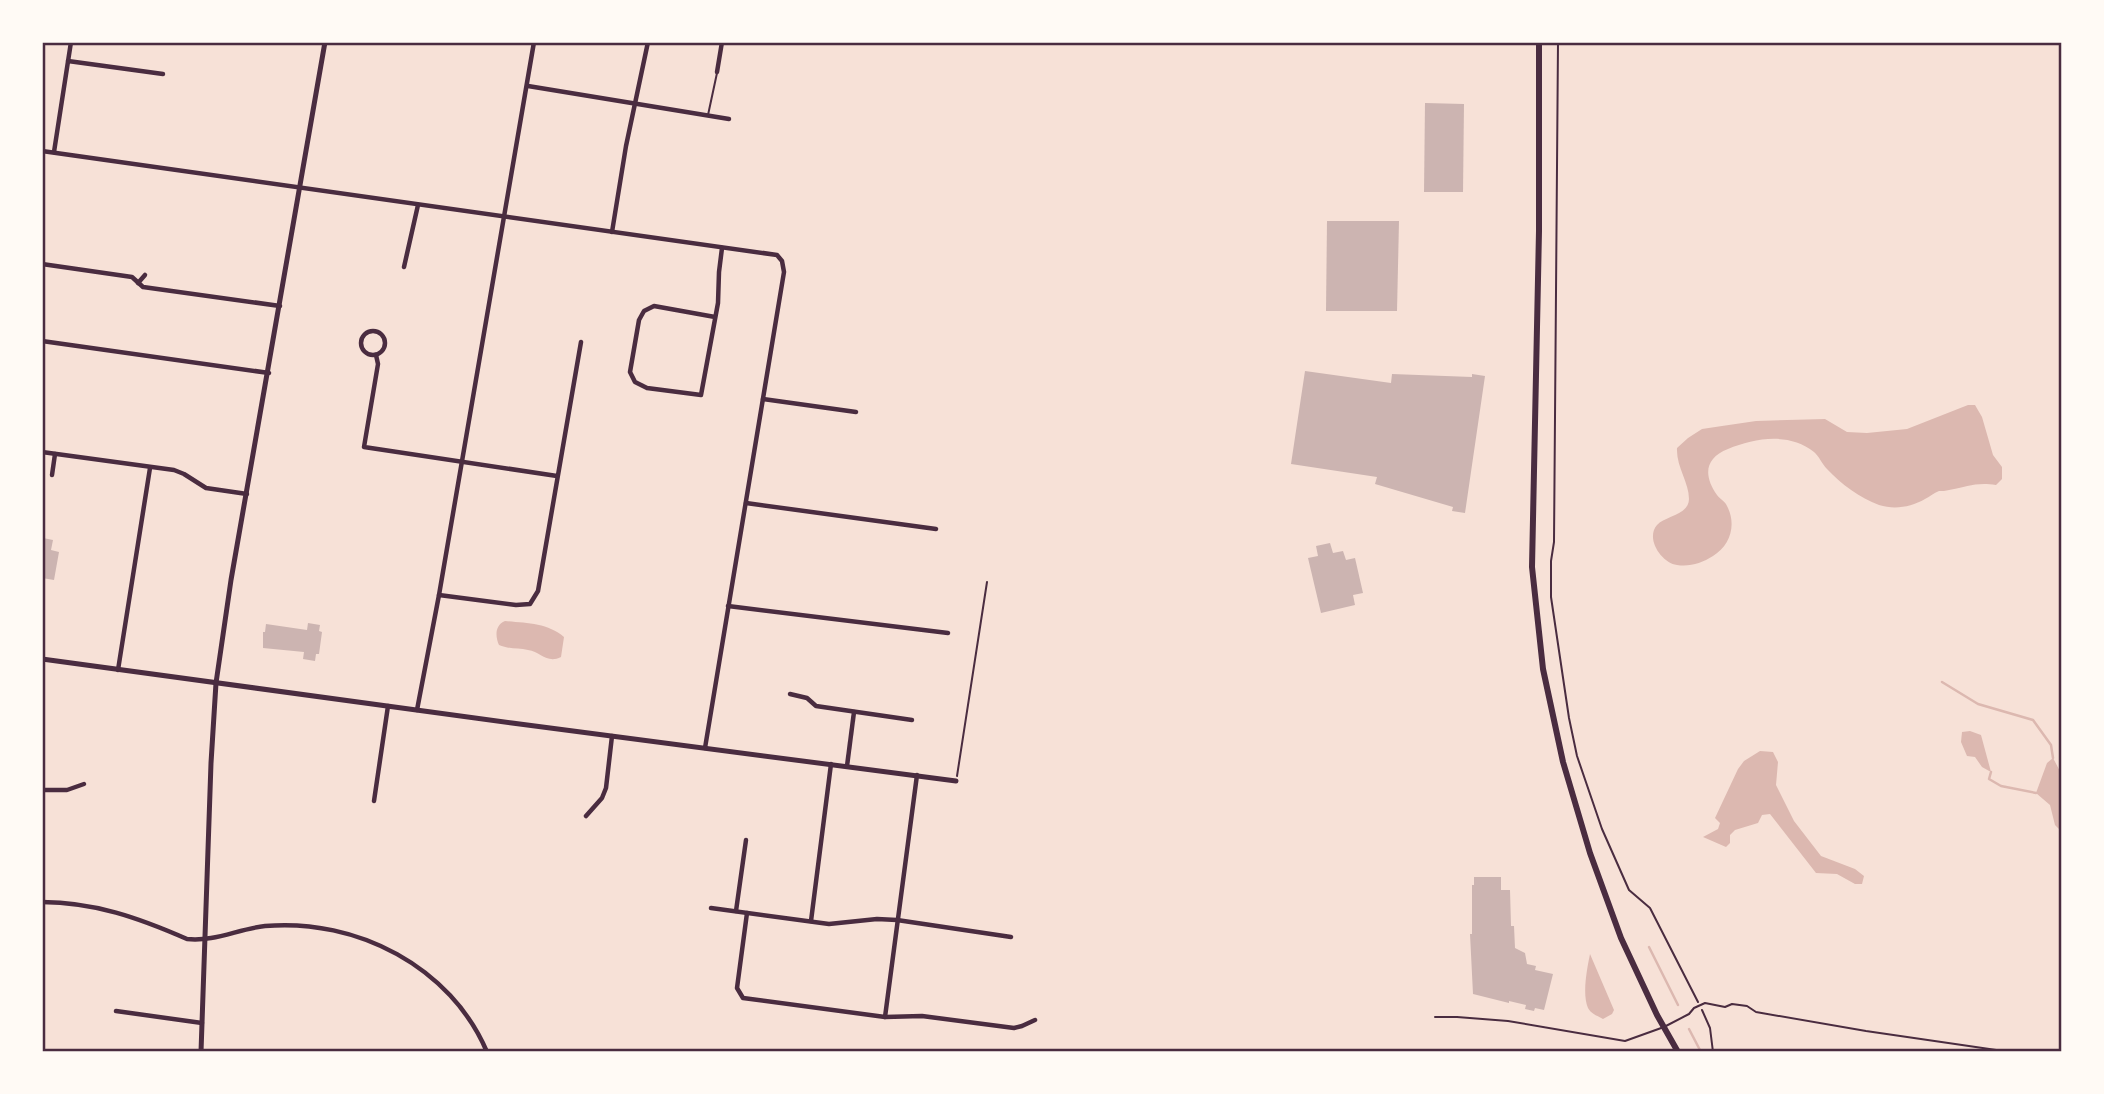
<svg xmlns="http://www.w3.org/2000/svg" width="2104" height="1094" font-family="'Open Sans',sans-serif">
<rect width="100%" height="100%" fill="#f7e1d7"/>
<!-- water -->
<g fill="#dcb8b0">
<path d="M1968 405H1975L1982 417 1993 455 2002 467V479L1996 485C1975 482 1968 487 1949 490 1946 491 1942 491 1939 491 1934 493 1929 497 1925 499 1911 507 1895 510 1879 505 1860 498 1841 484 1827 469 1822 464 1819 456 1814 452 1789 432 1755 438 1728 449 1705 458 1703 475 1717 495 1720 499 1725 501 1727 506 1737 525 1730 546 1713 556 1702 563 1690 567 1677 565 1662 563 1645 539 1657 525 1665 516 1689 515 1689 499 1689 482 1676 467 1677 448L1688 438 1702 429 1722 426 1756 421 1825 419 1847 432 1867 433 1907 429Z"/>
<path d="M505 621C526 623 548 623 564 637L561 657C547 664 541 652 528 650 518 648 508 649 499 645 495 636 495 625 505 621Z"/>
<polygon points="1970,731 1981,735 1991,772 1982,767 1975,757 1967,756 1961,742 1962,732"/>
<polygon points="1760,751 1773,752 1778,762 1776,785 1794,821 1821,856 1855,869 1864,876 1862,884 1855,884 1837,874 1816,873 1770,814 1762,815 1758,823 1735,830 1730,835 1730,843 1726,847 1703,837 1718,829 1720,823 1715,818 1738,769 1744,761"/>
<polygon points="2053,758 2062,775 2062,832 2055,825 2050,805 2036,793 2047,763"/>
<path d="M1590 954 1614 1010 1612 1014 1603 1019C1598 1016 1591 1014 1588 1008 1582 994 1587 969 1590 954Z"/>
</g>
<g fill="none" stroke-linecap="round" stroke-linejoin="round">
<!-- stream -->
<g stroke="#dcb8b0" stroke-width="2.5">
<polyline points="1942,682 1978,704 2033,720 2051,745 2053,758"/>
<polyline points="1991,772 1989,779 2001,786 2036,793"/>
<polyline points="1649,947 1678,1005"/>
<polyline points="1689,1029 1701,1052"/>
</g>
</g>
<!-- building -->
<g fill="#ccb4b1">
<polygon points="1425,103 1464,104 1463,192 1424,192"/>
<polygon points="1327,221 1399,221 1397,311 1326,311"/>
<polygon points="1305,371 1391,383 1392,374 1472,377 1472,374 1485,376 1465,513 1452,511 1453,507 1375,484 1377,477 1291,464"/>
<polygon points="43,538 53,540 51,550 59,552 54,580 42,578"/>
<polygon points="1330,543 1333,553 1343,551 1346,560 1355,558 1363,593 1353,595 1355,605 1321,613 1308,558 1318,556 1316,546"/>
<polygon points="308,623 320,625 319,631 322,632 319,654 316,654 315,661 303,659 304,652 263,648 263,632 265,632 266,624 307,630"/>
<polygon points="1474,877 1501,877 1501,890 1510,890 1511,926 1514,926 1515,948 1525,953 1527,964 1536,966 1535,970 1553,974 1544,1010 1535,1008 1534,1011 1525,1009 1526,1005 1509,1001 1509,1003 1473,994 1470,934 1472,934 1472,885 1474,885"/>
</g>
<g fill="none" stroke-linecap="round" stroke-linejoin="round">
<!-- path -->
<g stroke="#4a2c40" stroke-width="2">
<polyline points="1558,42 1554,542 1551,561 1551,597 1569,718 1577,756 1602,829 1629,890 1650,908 1698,1002"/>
<polyline points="957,776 987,582"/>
<polyline points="1702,1010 1710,1028 1713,1052"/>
</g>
<!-- service -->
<g stroke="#4a2c40" stroke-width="2">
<polyline points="708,115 717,73"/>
<polyline points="1435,1017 1457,1017 1508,1021 1625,1041 1664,1027 1689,1014 1694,1008 1705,1003 1725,1007 1732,1004 1747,1006 1756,1012 1866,1031 2010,1052"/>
</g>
<!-- minor -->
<g stroke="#4a2c40" stroke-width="4.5">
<polyline points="68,61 163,74"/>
<polyline points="717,72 722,42"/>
<polyline points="528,86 729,119"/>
<polyline points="42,151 777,255 782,261 784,272 705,748"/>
<polyline points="54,152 71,42"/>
<polyline points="612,232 626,146 648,42"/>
<polyline points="42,264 132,277 143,287 280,306"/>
<polyline points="404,267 418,205"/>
<polyline points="138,283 145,275"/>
<polyline points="715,317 654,306 644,311 639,320 630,372 635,382 647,388 701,395 718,303 719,272 722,248"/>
<circle cx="373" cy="343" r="12"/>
<polyline points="42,341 269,373"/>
<polyline points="376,355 378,364 364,447 557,476"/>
<polyline points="763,399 856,412"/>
<polyline points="42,452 174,470 184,474 206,488 247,494"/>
<polyline points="52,475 55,454"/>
<polyline points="746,503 936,529"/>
<polyline points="439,595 516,605 530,604 538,591 581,342"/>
<polyline points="728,606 948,633"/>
<polyline points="118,670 150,468"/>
<polyline points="790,694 807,698 816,706 912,720"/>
<polyline points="417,710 439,595 534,42"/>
<polyline points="847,766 854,712"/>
<polyline points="42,790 67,790 84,784"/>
<polyline points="374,801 388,706"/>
<polyline points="586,816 602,798 606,788 612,736"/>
<path d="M42 902C94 902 139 918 187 939 214 942 238 929 265 926 357 918 451 967 487 1052"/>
<polyline points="711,908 829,924 877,919 897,920 1011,937"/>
<polyline points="736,911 746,840"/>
<polyline points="747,913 737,988 743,998 885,1017 922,1016 1014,1028 1022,1026 1035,1020"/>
<polyline points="811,921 831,764"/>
<polyline points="116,1011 202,1023"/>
<polyline points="885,1017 917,775"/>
</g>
<!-- tertiary -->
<g stroke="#4a2c40" stroke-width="5">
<polyline points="42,659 512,723 956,781"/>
<polyline points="201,1052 211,763 216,683 231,580 325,42"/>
</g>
<!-- secondary -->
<polyline stroke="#4a2c40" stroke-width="6" points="1539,42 1539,231 1532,567 1543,669 1563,762 1590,853 1621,938 1657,1015 1678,1052"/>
</g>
<!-- border -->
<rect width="2104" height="1094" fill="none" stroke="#fffaf5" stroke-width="88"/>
<rect x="44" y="44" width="2016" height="1006" fill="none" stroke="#4a2c40" stroke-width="2.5"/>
</svg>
